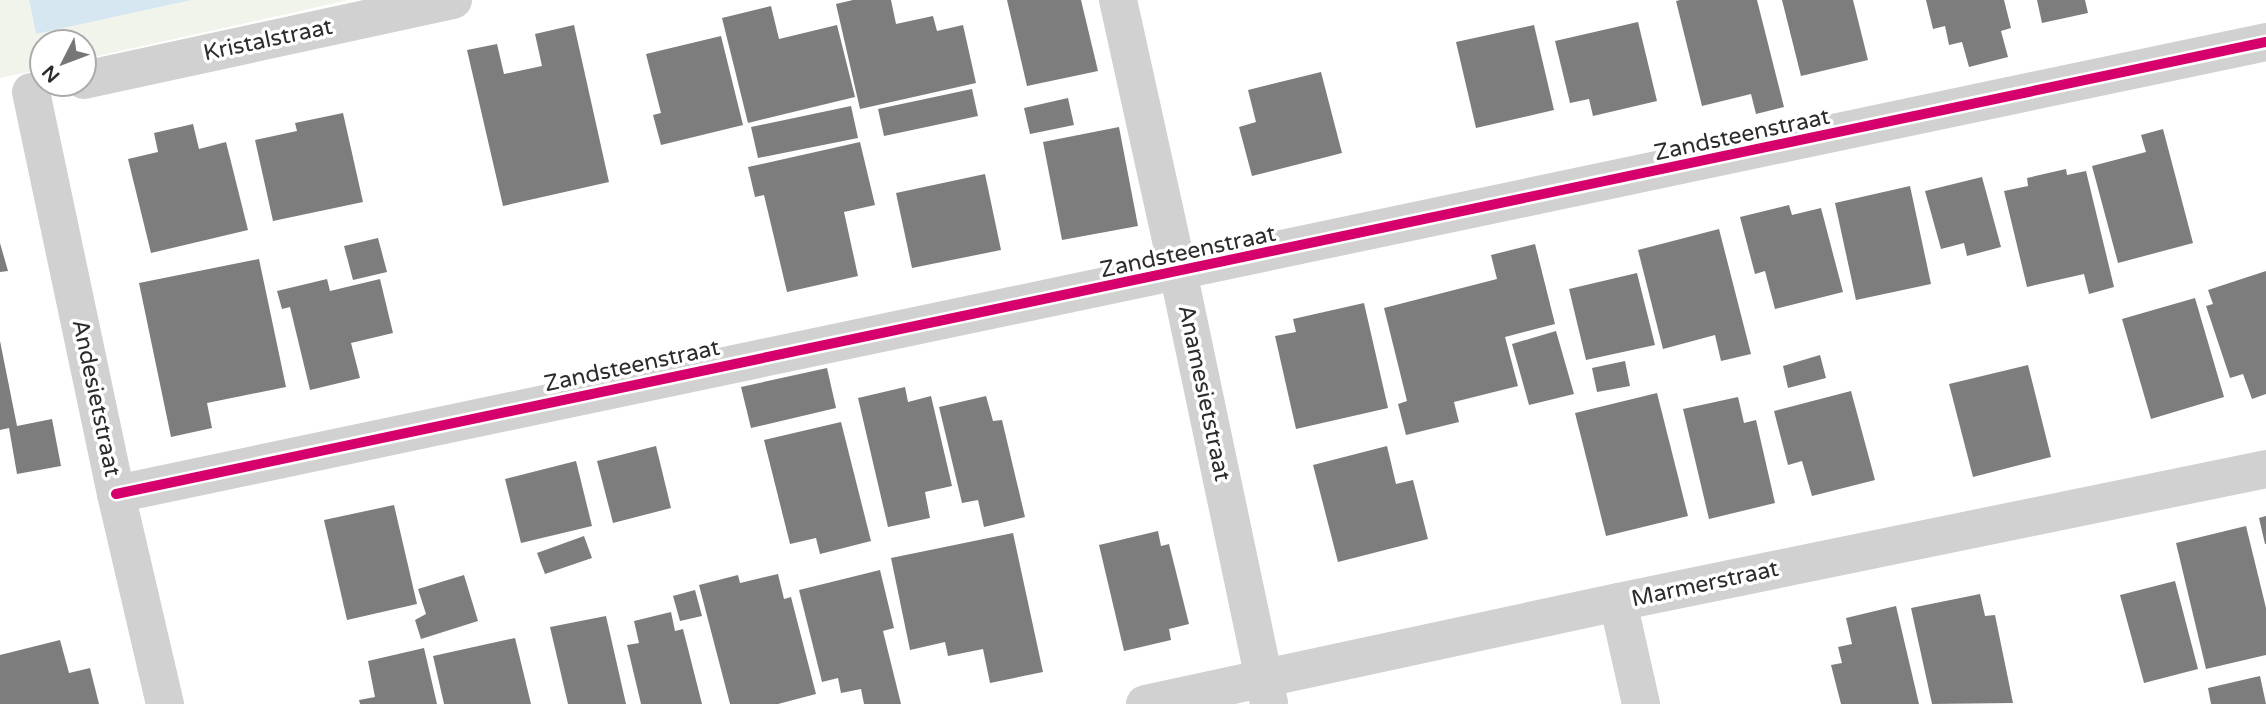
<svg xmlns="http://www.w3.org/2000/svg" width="2266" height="704" font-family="'Varela Round',sans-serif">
<rect width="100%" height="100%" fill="#fff"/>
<!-- green -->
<polygon fill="#f0f4ea" points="0,0 29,0 36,34 192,0 349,0 84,59 84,42 42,42 42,69 0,78"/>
<!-- water -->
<polygon fill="#d6e7f2" points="29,0 192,0 36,34"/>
<!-- building -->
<g fill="#7d7d7d">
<polygon points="853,0 891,0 896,24 933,16 937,31 963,25 976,83 860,109 836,4"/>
<polygon points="1007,0 1081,0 1098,71 1027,86"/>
<polygon points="1680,0 1757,0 1784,107 1756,114 1751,94 1702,106 1676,1"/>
<polygon points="1782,0 1853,0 1868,60 1801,76"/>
<polygon points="1926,0 2004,0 2011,28 2001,31 2008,57 1969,67 1962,42 1949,45 1945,26 1933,29"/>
<polygon points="2037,0 2085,0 2088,13 2042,23"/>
<polygon points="771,6 779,39 837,25 855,97 748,123 722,18"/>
<polygon points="1638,22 1657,101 1593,116 1589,99 1570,103 1555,41"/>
<polygon points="574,25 609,182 503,206 467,50 497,44 504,74 542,66 535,34"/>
<polygon points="1534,25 1554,110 1476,128 1456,42"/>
<polygon points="721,36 743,125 661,145 653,115 661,113 646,54"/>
<polygon points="1321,72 1342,153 1252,176 1239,127 1256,122 1248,90"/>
<polygon points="972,89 978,116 884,136 878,109"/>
<polygon points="1068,98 1074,125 1030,134 1024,108"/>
<polygon points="851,106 858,138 758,158 751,127"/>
<polygon points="343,113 363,202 273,221 255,140 297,131 295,123"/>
<polygon points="193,124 199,149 226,142 248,230 151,253 128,159 158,152 154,133"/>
<polygon points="1119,127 1138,226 1062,240 1043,142"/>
<polygon points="2163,129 2193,243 2118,263 2092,166 2146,152 2141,135"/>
<polygon points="860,142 875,205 844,212 858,276 787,292 764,195 755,197 748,167"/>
<polygon points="2066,169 2067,175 2086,171 2114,287 2089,294 2084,274 2027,287 2004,191 2028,186 2027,178"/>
<polygon points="985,174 1001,250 912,268 896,193"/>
<polygon points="1982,177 2001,247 1967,256 1964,243 1941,249 1925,191"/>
<polygon points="1910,186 1931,284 1856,300 1835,203"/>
<polygon points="1789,205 1792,215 1821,208 1843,292 1775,309 1765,271 1755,274 1740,217"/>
<polygon points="1719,229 1751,354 1721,361 1715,335 1663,349 1638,250"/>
<polygon points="378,238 387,272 353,280 344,246"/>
<polygon points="0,243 8,271 0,272"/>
<polygon points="1535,244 1555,324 1505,337 1518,386 1454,402 1459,422 1406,435 1398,404 1407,401 1384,308 1497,279 1491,255"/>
<polygon points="259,259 286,387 207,403 212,428 171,437 139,283"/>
<polygon points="2266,271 2266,394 2252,399 2243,374 2230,378 2206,306 2213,304 2208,290"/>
<polygon points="1637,273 1655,345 1586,360 1569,289"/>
<polygon points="327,279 330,291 380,279 393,333 351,343 360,378 310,390 290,307 282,309 277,291"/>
<polygon points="2195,298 2224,397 2151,419 2122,319"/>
<polygon points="1364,303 1388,408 1296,429 1275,336 1296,332 1293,319"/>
<polygon points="1556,331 1574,394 1529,405 1512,344"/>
<polygon points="0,341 17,426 52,419 61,466 17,474 9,428 0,430"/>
<polygon points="1820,355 1826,378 1788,388 1783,366"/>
<polygon points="1625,361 1630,386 1597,392 1592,368"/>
<polygon points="2028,365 2051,457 1973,477 1949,384"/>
<polygon points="827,368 836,408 751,428 741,387"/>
<polygon points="905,387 908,402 931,396 952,486 925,492 930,518 888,527 858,398"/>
<polygon points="1851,391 1875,480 1812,496 1802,461 1788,465 1774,411"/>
<polygon points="1657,393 1688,516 1606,536 1575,413"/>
<polygon points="986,396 993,421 1002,420 1025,517 984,527 978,500 962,503 939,407"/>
<polygon points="1738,397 1744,423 1756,420 1775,503 1709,519 1683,409"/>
<polygon points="841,422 871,541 820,554 816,538 790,544 764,440"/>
<polygon points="656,446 671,508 613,523 597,461"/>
<polygon points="1387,446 1396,484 1413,480 1428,539 1338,562 1313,465"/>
<polygon points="576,461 592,526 521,543 505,479"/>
<polygon points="394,505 417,604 347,620 324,520"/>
<polygon points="2266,516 2266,544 2265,544 2259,518"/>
<polygon points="2246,526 2266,608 2266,655 2206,669 2176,543"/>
<polygon points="1158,531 1161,546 1169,544 1189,624 1169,629 1171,640 1124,651 1099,545"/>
<polygon points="1013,533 1043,672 990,683 983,649 948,656 945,642 910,650 891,558"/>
<polygon points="584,536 592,558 545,574 537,553"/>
<polygon points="880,570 894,628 883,631 901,704 864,704 861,689 841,693 838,678 822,682 799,590"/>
<polygon points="778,574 784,599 791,597 816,694 778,704 730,704 699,585 738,575 740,583"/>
<polygon points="464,575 478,621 421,639 415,620 426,614 418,589"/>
<polygon points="2175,581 2198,669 2144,683 2120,595"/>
<polygon points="695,590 702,616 680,621 673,596"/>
<polygon points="1980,594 1985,616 1995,615 2013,703 1932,704 1911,608"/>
<polygon points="1896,606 1919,704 1841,704 1831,665 1842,663 1838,647 1852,644 1846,618"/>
<polygon points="671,612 675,631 683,629 702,704 641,704 627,645 639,643 634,621"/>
<polygon points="606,616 626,704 568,704 550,627"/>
<polygon points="515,638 531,704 444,704 433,656"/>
<polygon points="60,640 69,673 90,668 99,704 0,704 0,655"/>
<polygon points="424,648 437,704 360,704 359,700 375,697 368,661"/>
<polygon points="2260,676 2266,704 2211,704 2208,688"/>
</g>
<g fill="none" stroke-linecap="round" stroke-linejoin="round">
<!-- minor -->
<g stroke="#d1d1d1" stroke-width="38">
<polyline points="1118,0 1179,276 1269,703"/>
<polyline points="84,80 453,0"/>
<polyline points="31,92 116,494 165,704"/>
<path d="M116 494C833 347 1550 199 2266 42"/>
<polyline points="1618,602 1641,704"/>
<polyline points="1145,704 1618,602 2266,469"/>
</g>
<defs>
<path id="cycleway" d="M116 494C833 347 1550 199 2266 42"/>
</defs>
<!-- cycleway casing -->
<use href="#cycleway" stroke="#fff" stroke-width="15"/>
<!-- cycleway -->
<use href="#cycleway" stroke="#d6006c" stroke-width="10"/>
</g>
<g text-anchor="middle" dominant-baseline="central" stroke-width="7" stroke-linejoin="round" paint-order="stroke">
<!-- street labels -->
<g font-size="23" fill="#2c2c2c" stroke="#fff">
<text transform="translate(268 40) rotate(-12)">Kristalstraat</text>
<text transform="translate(1742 135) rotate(-12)">Zandsteenstraat</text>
<text transform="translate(1188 252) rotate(-12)">Zandsteenstraat</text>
<text transform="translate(632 366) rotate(-12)">Zandsteenstraat</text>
<text transform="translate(1204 393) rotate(78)">Anamesietstraat</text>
<text transform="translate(96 398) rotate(78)">Andesietstraat</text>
<text transform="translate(1705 584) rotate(-12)">Marmerstraat</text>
</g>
</g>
<!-- north arrow -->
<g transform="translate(63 63) rotate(228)"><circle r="33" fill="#ffffff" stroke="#ababab" stroke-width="2"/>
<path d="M0-5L12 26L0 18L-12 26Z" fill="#767676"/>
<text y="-10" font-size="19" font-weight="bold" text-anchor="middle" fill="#2c2c2c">N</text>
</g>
</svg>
